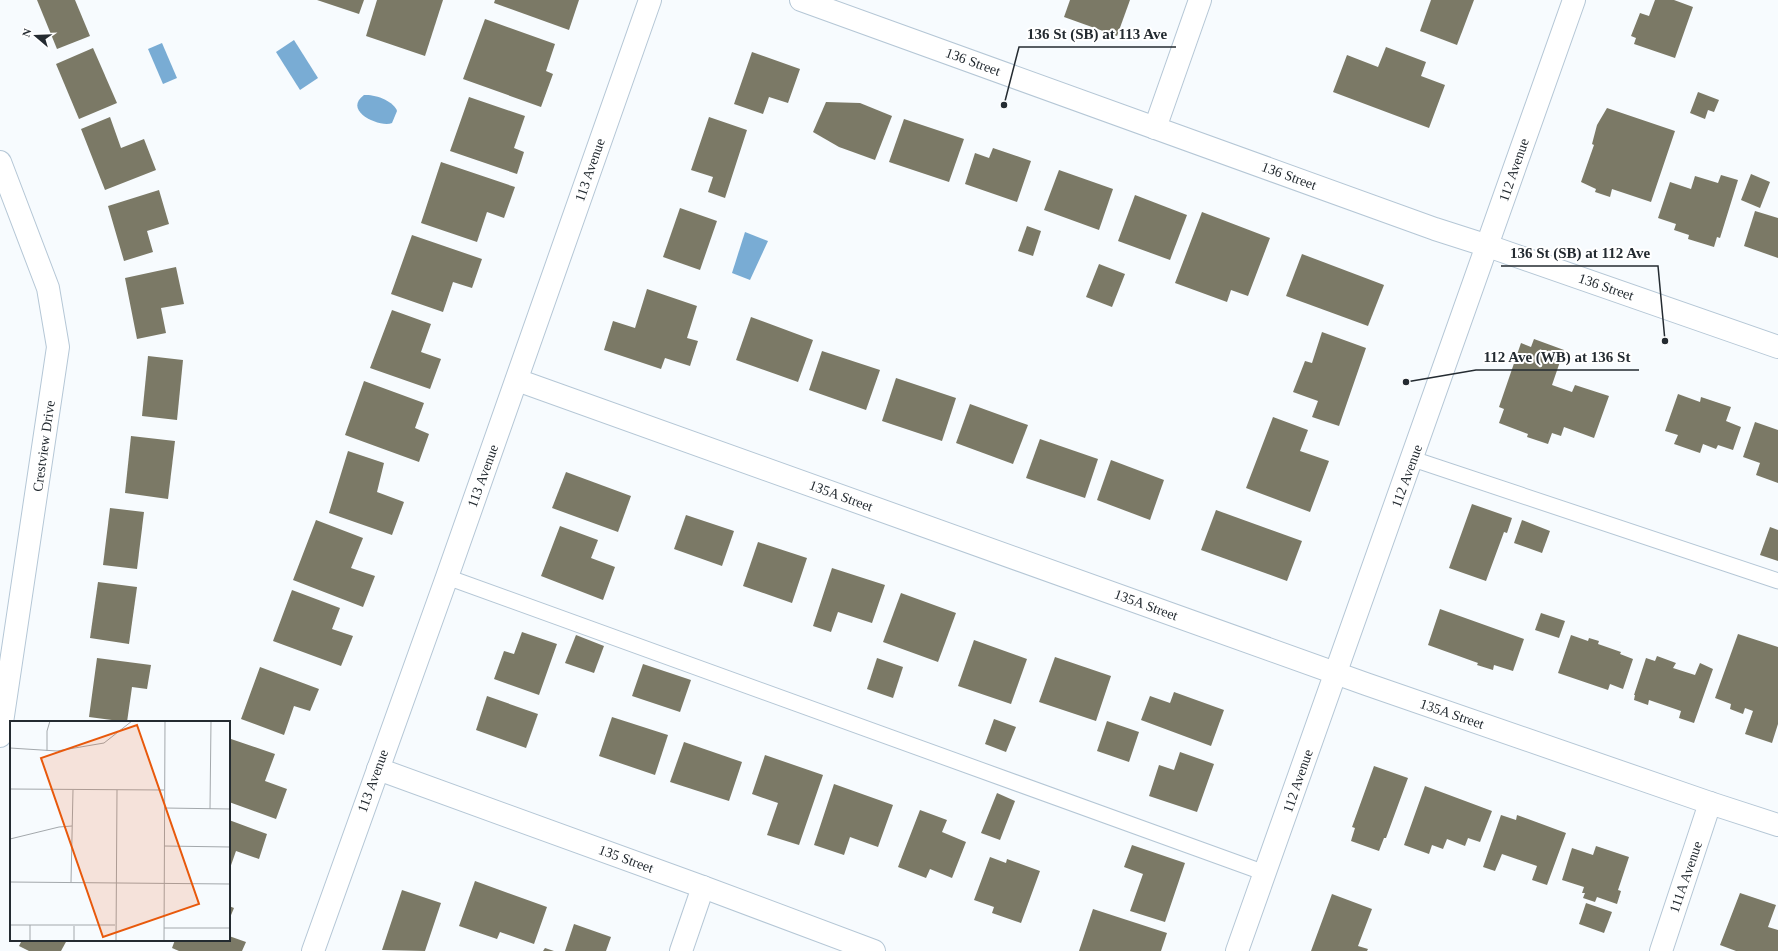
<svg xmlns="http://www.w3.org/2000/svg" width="1778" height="951" font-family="'Times New Roman',serif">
<rect width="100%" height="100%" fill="#f7fbfe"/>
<!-- water -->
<g fill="#79acd4">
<polygon points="294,40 318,78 300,90 276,52"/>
<polygon points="162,43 177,78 163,84 148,49"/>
<path d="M364 95C375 94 394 101 397 111L392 123C380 128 342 111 364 95Z"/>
<polygon points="745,232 768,241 750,280 732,273"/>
</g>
<!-- building -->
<g fill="#7b7966">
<polygon points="37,0 75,0 90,36 57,49"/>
<polygon points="317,0 364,0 359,14"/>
<polygon points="377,0 443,0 425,56 366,36"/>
<polygon points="495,0 579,0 569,30 494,3"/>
<polygon points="1070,0 1130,0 1117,36 1064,17"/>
<polygon points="1431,0 1474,0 1457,45 1420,31"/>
<polygon points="1655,0 1674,0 1693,7 1675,58 1634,44 1636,38 1631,36 1640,13 1649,16"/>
<polygon points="485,19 555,44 546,71 553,74 541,107 463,79"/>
<polygon points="1386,47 1426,62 1421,76 1445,85 1429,128 1333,92 1347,55 1378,67"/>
<polygon points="93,48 117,103 79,119 56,64"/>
<polygon points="752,52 800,69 788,103 769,97 763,114 734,104"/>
<polygon points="1698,92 1719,100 1714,112 1708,110 1705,119 1690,113"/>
<polygon points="469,97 525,116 514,148 524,152 517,174 450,151"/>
<polygon points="826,102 860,103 892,116 875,160 839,147 813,132"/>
<polygon points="1607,108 1675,131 1651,202 1612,189 1610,197 1595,192 1596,189 1581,182 1594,145 1592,144 1597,125"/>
<polygon points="110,117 121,148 144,139 156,170 105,190 81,129"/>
<polygon points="709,117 747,130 725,198 708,192 713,177 691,170"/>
<polygon points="904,119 964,139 949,182 889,162"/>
<polygon points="993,148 1031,161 1017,202 965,184 975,153 989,158"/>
<polygon points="441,162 515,187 504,218 487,212 477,242 421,223"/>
<polygon points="1059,170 1113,189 1099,230 1044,210"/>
<polygon points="1751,174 1770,182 1760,208 1741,200"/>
<polygon points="1721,175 1738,180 1720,238 1717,237 1714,247 1688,239 1689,235 1674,230 1676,224 1658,218 1670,182 1691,189 1695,176 1718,183"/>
<polygon points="159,190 169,224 147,231 153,252 124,261 108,206"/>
<polygon points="1135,195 1187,215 1170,260 1118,241"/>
<polygon points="680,208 717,221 700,270 663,257"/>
<polygon points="1755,211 1778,218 1778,258 1744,246"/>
<polygon points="1202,212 1270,238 1248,296 1231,290 1227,302 1175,283"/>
<polygon points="1027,226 1041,231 1033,256 1018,251"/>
<polygon points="412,235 482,259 472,288 453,282 443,312 391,294"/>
<polygon points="1302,254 1384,285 1368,326 1286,296"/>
<polygon points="1099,264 1125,274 1112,307 1086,297"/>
<polygon points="176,267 184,304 161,308 166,333 137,339 125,278"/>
<polygon points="647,289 697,306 687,338 698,341 690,366 665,358 661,369 604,350 613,321 635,328"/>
<polygon points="392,310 431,324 421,352 441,359 430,389 370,368"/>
<polygon points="751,317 813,340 798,382 736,360"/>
<polygon points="1322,332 1366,348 1339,426 1312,417 1318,401 1293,392 1305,361 1312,363"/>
<polygon points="1534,339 1564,350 1552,385 1572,392 1575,385 1609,396 1594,438 1564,427 1561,436 1552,433 1548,444 1527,437 1528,434 1499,423 1504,409 1499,407 1521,343 1531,347"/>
<polygon points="822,351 880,370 866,410 809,390"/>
<polygon points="148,356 183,360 177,420 142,416"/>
<polygon points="896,378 956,398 942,441 882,421"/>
<polygon points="364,381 424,403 415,428 429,434 419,462 345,435"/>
<polygon points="1678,394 1700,402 1701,397 1731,407 1726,421 1741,427 1733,450 1718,445 1716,449 1703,444 1700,453 1674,444 1678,435 1665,431"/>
<polygon points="970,404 1028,425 1013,464 956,443"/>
<polygon points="1273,417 1308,430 1300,451 1329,461 1310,512 1246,488"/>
<polygon points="1755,422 1778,430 1778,483 1756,475 1760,463 1743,457"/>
<polygon points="131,436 175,441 168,499 125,493"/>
<polygon points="1040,439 1098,459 1085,498 1026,478"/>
<polygon points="348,451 384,463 377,492 404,502 392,535 329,513"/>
<polygon points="1111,460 1164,480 1150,520 1097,500"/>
<polygon points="566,472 631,496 618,532 552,508"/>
<polygon points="1472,504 1512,518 1507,533 1504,532 1486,581 1449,568"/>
<polygon points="110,508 144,512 137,569 103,565"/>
<polygon points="1216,510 1302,541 1287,581 1201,550"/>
<polygon points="686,515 734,531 722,566 674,549"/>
<polygon points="316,520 363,538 351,568 375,576 363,607 293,580"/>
<polygon points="1522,520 1550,531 1542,553 1514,543"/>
<polygon points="560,526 598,540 591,558 615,567 603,600 541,576"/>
<polygon points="1770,527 1778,530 1778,561 1760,555"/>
<polygon points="758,542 807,558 792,603 743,586"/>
<polygon points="832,568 885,585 872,623 838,612 831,632 813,626"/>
<polygon points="98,582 137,587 129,644 90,638"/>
<polygon points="292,590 340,608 332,629 353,636 341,666 273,641"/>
<polygon points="901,593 956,613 938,662 883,642"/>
<polygon points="1440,609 1524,639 1513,671 1494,665 1493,670 1477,665 1478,663 1428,645"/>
<polygon points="1541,613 1565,621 1559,638 1535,630"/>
<polygon points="522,632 557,644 539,695 494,679 504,651 514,654"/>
<polygon points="1738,634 1778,647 1778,724 1772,743 1745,734 1753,711 1745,708 1743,714 1730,709 1731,704 1715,698"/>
<polygon points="576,635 604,646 594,673 565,663"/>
<polygon points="1571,635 1588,641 1589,638 1599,641 1598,644 1621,652 1620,654 1633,659 1623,689 1610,684 1608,690 1558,673"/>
<polygon points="974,640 1027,659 1011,704 958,686"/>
<polygon points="1657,656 1676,663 1673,668 1695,675 1700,663 1713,669 1694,723 1679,718 1681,711 1649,700 1648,705 1634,700 1635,695 1634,695 1646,658 1655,661"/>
<polygon points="1055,657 1111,676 1096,721 1039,702"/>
<polygon points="97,658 151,665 147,689 132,687 127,722 89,717"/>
<polygon points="877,658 903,667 893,698 867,689"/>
<polygon points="643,664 691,680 680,712 632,696"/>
<polygon points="260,667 319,689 310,711 294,706 284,735 241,719"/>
<polygon points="1174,692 1224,710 1211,746 1141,720 1150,696 1170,703"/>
<polygon points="487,696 538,714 526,748 476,730"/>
<polygon points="612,717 668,735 655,775 599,756"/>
<polygon points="994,719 1016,727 1006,752 985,744"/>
<polygon points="1107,721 1139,732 1129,762 1097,751"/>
<polygon points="231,739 275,754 265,781 287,789 276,819 229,802 229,745"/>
<polygon points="684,742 742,762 729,801 670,782"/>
<polygon points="1180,752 1214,764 1197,812 1149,796 1159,765 1174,770"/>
<polygon points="765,755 823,775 799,845 767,835 778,803 752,794"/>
<polygon points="1374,766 1408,778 1386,838 1384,838 1379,851 1351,841 1355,828 1352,827"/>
<polygon points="834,784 893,805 878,847 850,837 844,855 814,845"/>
<polygon points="1425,786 1492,811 1480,842 1468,838 1465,846 1447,839 1443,849 1432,845 1429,854 1404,845"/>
<polygon points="997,793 1015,801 1000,840 981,833"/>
<polygon points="920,810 947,820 942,832 966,842 952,878 930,869 926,878 898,867"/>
<polygon points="1501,815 1516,820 1517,815 1566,833 1547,885 1532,880 1537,866 1502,854 1495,871 1483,867"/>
<polygon points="229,820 267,834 259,859 236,851 229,871"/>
<polygon points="1132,845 1185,863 1165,922 1130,911 1143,874 1124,867"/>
<polygon points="1596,846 1629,857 1618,890 1621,891 1617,904 1597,897 1595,902 1583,898 1585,893 1582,893 1584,887 1562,880 1572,848 1593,855"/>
<polygon points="990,857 1006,863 1007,859 1040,871 1021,923 992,913 994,907 974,900"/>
<polygon points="475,881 547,907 534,944 500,932 497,939 459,926"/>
<polygon points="402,890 441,903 425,951 382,950"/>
<polygon points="1740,893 1776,905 1768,927 1778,930 1778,951 1736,951 1720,945"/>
<polygon points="1332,894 1372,909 1358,946 1368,949 1367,951 1311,951"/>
<polygon points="1586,903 1612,912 1604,933 1579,924"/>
<polygon points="229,906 234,908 229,920"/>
<polygon points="1093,909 1167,933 1161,951 1079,951"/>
<polygon points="574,924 611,937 606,951 565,951"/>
<polygon points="229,936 246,942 242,951 179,951 172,948 175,940 229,940"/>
<polygon points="22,940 67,940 61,951 29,951 19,946"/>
<polygon points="545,948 554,951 543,951"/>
</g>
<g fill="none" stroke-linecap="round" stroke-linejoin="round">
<defs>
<g id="service">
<polyline points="1413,459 1778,581"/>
<polyline points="447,577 1265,873"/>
</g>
<g id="minor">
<polyline points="801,0 1435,229 1488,246"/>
<polyline points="1155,128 1200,0"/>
<polyline points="0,162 48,288 58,347 0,736"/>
<polyline points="517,380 1366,684 1710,803 1778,825"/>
<polyline points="378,769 703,887 874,951"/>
<polyline points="313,951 447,577 650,0"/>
<polyline points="681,951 703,887"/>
<polyline points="1661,951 1710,803"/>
</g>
<polyline id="tertiary" points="1488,246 1778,347"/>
<polyline id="secondary" points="1237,951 1574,0"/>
</defs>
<!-- service casing -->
<use href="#service" stroke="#b5c7d6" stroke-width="17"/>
<!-- minor casing -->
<use href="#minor" stroke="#b5c7d6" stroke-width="24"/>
<!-- tertiary casing -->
<use href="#tertiary" stroke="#b5c7d6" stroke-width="24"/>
<!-- secondary casing -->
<use href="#secondary" stroke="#b5c7d6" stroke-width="24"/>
<!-- service -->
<use href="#service" stroke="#fff" stroke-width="15"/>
<!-- minor -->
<use href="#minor" stroke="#fff" stroke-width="22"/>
<!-- tertiary -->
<use href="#tertiary" stroke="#fff" stroke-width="22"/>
<!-- secondary -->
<use href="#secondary" stroke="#fff" stroke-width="22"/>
</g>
<g text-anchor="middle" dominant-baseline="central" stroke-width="4" stroke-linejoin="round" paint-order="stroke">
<!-- street labels -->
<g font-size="14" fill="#242b31" stroke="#fff">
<text transform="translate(973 62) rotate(20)">136 Street</text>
<text transform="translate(590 170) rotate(-71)">113 Avenue</text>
<text transform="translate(1514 170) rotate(-71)">112 Avenue</text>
<text transform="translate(1289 176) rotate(20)">136 Street</text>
<text transform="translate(1606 287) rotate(19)">136 Street</text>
<text transform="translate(44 446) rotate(-82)">Crestview Drive</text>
<text transform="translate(483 476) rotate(-70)">113 Avenue</text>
<text transform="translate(1407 476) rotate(-70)">112 Avenue</text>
<text transform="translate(841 496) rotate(20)">135A Street</text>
<text transform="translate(1146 605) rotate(20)">135A Street</text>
<text transform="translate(1452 714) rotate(19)">135A Street</text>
<text transform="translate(373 781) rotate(-70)">113 Avenue</text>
<text transform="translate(1298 781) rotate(-71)">112 Avenue</text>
<text transform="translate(626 859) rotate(20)">135 Street</text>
<text transform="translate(1686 877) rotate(-71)">111A Avenue</text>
</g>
</g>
<!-- overview -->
<g transform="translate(10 721)">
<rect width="220" height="220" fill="#f7fbfe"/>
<path fill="none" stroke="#a3a8ac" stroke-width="1" d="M0 27 47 30 94 22 122 0M37 30V10L40 0M0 68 154 69M155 87 220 88M200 88 201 0M0 118 49 106 62 105M154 125 220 126M0 161 220 163M61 161 63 69M0 204H105M64 205V220M154 207H220M20 220V204M106 220 107 69M154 220 155 0"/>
<path fill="#e8590c" fill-opacity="0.15" stroke="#e8590c" stroke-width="2" d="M127 4 189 183 93 216 31 37Z"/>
<rect width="220" height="220" fill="none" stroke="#242b31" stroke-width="2"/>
</g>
<!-- callouts -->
<path fill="none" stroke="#242b31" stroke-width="1.5" d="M1004 105L1019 47H1176M1665 341L1658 266H1501M1406 382L1476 370H1639"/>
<g fill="#242b31" stroke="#fff" stroke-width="1.5">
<circle cx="1004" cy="105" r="4"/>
<circle cx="1665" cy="341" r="4"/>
<circle cx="1406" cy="382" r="4"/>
</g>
<g font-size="15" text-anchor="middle" font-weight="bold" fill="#242b31" stroke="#fff" stroke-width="4" stroke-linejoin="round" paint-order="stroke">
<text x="1097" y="39">136 St (SB) at 113 Ave</text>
<text x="1580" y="258">136 St (SB) at 112 Ave</text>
<text x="1557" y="362">112 Ave (WB) at 136 St</text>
</g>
<!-- north arrow -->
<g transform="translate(36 36) rotate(289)" stroke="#ffffff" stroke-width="3" paint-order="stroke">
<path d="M0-3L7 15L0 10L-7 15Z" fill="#242b31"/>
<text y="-6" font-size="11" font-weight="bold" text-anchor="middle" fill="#242b31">N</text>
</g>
</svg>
